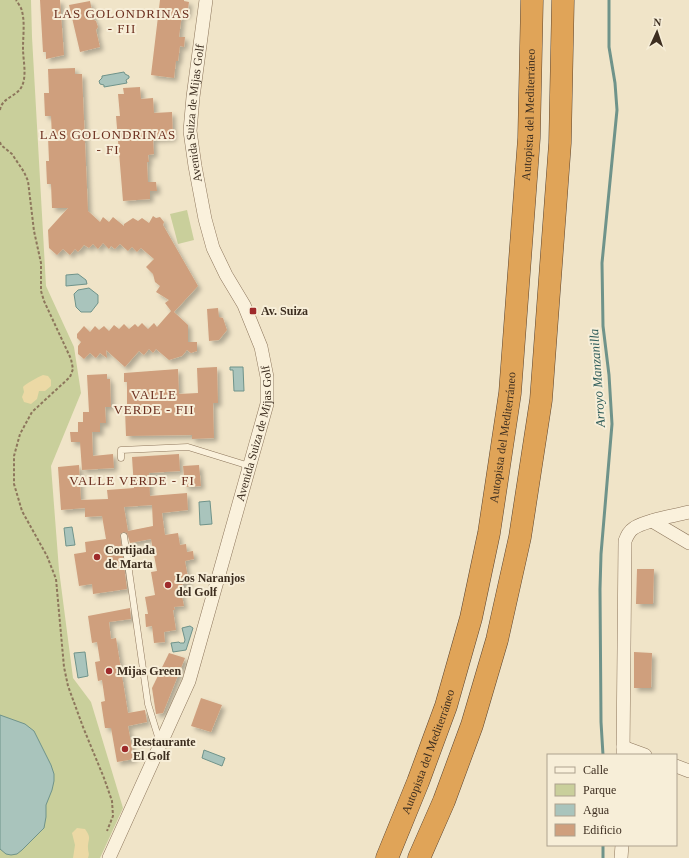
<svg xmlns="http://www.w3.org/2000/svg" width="689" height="858" font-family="'Times New Roman',serif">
<defs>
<filter id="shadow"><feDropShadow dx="3.5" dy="3.5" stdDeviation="2" flood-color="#0004"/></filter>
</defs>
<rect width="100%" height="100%" fill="#f0e4c8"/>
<!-- green -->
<g fill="#c9cf9b">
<polygon points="0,0 31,0 32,37 46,286 74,347 81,393 51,466 59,570 73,678 91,702 123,808 100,858 0,858"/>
<polygon points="187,210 194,240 178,244 170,214"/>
</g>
<!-- sand -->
<g fill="#ecd9a5">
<path d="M43 375 48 376 51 380V386L45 391H39L37 399 31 404 24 402 22 397 24 392 23 387C25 384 38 377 43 375Z"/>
<path d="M77 828 85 829C92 839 88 838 88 848 88 853 90 853 88 858H73L75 845 72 833Z"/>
</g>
<!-- water -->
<g fill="#a9c4bc" stroke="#6f938a">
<polygon points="124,72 125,74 129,76 129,78 126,80 127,83 104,87 104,85 100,84 99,81 102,78 102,76"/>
<polygon points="78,274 86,280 87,284 66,286 66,275"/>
<polygon points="89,288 98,295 98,303 91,312 81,312 76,307 74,294 78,290"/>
<polygon points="230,367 243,367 244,391 234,391 233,370 230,370"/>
<polygon points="210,501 212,524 200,525 199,502"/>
<polygon points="72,527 75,545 66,546 64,528"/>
<polygon points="190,626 193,628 186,650 173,652 171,643 179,642 180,643 184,643 185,640 182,628"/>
<polygon points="85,652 88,676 78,678 74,653"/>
<polygon points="0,715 25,724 34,731 51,765 54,774 54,781 52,790 46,805 46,817 44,828 22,850 17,854 11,855 6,854 0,849"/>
<polygon points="204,750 225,758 222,766 202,758"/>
</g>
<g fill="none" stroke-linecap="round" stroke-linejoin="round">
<!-- stream -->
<g stroke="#6f938a" stroke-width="3">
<polyline points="603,755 601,722 600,589 601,554 612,424 609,375 603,326 602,263 617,110 615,83 609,47 609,0"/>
<polyline points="603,858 603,845"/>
</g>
</g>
<!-- building -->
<g fill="#cf9f7d" fill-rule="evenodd" filter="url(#shadow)">
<polygon points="40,0 60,0 64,55 46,59 46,52 43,52"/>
<polygon points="160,0 184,0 184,1 189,2 187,15 182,14 179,37 185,37 184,47 180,46 178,61 176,61 174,78 151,75"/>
<polygon points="90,1 94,20 96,21 98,27 96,30 100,47 80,52 69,5"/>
<polygon points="75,68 75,74 82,74 88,211 100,222 103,217 109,222 113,217 124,226 124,224 133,218 138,221 142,218 149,223 153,216 156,218 160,217 164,222 163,225 198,286 174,312 188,325 188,342 197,342 197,351 191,353 187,350 182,356 169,360 156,349 153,353 149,349 144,355 139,351 125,367 106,350 107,358 100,353 96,358 90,353 84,359 78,354 78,346 81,342 77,338 77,334 84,326 90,332 95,326 99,330 104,326 109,331 114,325 119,329 124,324 129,329 135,324 138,327 142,323 148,329 154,323 157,327 171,311 165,303 169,300 156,292 160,286 155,282 153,274 146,267 154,259 141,248 137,252 132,247 128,251 120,244 115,249 111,246 109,249 103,243 98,249 93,244 89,248 84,245 78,252 75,249 70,255 63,249 57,255 49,248 48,230 68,208 52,208 51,184 47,184 46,161 49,161 48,137 52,137 51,116 45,116 44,93 49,93 48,69"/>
<polygon points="140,87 141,99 153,98 154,113 172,112 173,138 153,139 154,154 148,155 149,162 147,162 148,182 156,182 157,191 150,191 150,199 123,201 116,116 120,116 118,94 124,94 123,88"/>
<polygon points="218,308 219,317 223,318 227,330 219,340 209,341 207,309"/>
<polygon points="217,367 218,403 213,403 214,438 192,439 192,435 126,436 125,410 127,410 127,382 124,382 124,373 178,369 179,394 198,393 197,368"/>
<polygon points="107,374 107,379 110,379 111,407 105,407 106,423 100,423 100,432 92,432 93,456 113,454 114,468 82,470 80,442 71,442 70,432 78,432 78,422 83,422 83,412 89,412 87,375"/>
<path d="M179 454 180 471 149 473 150 496 187 493 188 510 162 513 165 535 178 533 180 545 186 544 187 552 193 551 194 559 185 561 189 583 182 584 183 585 180 586 184 606 174 607 175 610H173L176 630 164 632 165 642 154 643 152 626 146 627 145 614H148L145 597 155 595 151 572 157 571 151 539 130 543 127 533 124 532 120 534 127 589 93 594 92 584 79 586 74 554 86 552 85 542 106 539 102 516 85 517V508L61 510 58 467 79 465 81 500 108 499 107 490 134 488 132 457ZM152 505 153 526 128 531 124 507Z"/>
<polygon points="199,465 201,486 185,487 183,466"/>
<polygon points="637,569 654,569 653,604 636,604"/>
<polygon points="130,608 131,619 109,622 111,639 116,638 128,713 145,710 147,722 128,726 134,759 117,762 111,728 105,728 101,702 105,701 102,680 98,681 95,662 100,661 97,642 92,643 88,616"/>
<polygon points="634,652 652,653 651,688 634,688"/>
<polygon points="169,653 185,658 163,713 156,714 152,688"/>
<polygon points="201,698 222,705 211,732 191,726"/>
</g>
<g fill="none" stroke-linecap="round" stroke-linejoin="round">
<defs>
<g id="lane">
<polyline points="121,458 121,450 188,447 243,464 248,469"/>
<polyline points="124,536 148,704 160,743"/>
</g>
<g id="street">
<polyline points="652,521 689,543"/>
<polyline points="623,747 645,755"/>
<path d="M623 755 625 541C627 536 629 531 634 528 646 520 674 516 689 512"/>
<polyline points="676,766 689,771"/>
<path id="s1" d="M109 858 189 681 267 404V377L261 347 244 305 226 275 213 248 205 219 195 166 190 131 193 97 206 0"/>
<polyline points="621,858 622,845"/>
</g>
<g id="highway">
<path id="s2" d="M387 858 418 782 446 706 471 618 489 533 510 393 529 138 532 0"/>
<polyline points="419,858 444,801 472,725 497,640 520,537 541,400 560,143 563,0"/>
</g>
</defs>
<!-- lane casing -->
<use href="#lane" stroke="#8d765c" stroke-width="7"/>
<!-- street casing -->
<use href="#street" stroke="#8d765c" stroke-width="14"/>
<!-- highway casing -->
<use href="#highway" stroke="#5b4430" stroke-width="23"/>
<!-- path -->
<g stroke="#8d765c" stroke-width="2" stroke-dasharray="3 2" stroke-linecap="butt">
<path d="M0 110C2 97 17 97 22 86 27 75 23 60 23 48 23 36 25 23 22 11 21 7 18 3 16 0"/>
<polyline points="0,142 1,145 12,154 24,172 28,181 34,231 41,263 41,291 44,301 71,359 73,369 70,377 32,412 20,434 14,456 14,484 22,511 47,556 56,579 64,667 68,686 83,727 104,778 112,801 113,816 107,831"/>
</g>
<!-- lane -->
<use href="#lane" stroke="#faf1dc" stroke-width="6"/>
<!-- street -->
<use href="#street" stroke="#faf1dc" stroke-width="13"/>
<!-- highway -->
<use href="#highway" stroke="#e0a458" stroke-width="22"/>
</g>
<!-- markers -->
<g fill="#9e2a2b" stroke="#f7eed8" stroke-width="1.5">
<rect x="249" y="307" width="8" height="8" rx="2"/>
<circle cx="97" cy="557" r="4"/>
<circle cx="168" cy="585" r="4"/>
<circle cx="109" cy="671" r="4"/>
<circle cx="125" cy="749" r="4"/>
</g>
<g text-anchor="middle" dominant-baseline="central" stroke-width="4" stroke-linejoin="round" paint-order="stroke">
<!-- street labels -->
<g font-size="12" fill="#3d2e20" stroke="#f7eed8">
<text stroke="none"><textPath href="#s1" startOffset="787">Avenida Suiza de Mijas Golf</textPath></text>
<text stroke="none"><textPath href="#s2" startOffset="762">Autopista del Mediterráneo</textPath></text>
<text stroke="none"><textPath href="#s1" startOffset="451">Avenida Suiza de Mijas Golf</textPath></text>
<text stroke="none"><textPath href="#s2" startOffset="438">Autopista del Mediterráneo</textPath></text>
<text stroke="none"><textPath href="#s2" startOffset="114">Autopista del Mediterráneo</textPath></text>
</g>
<!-- poi labels -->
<g font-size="12" font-weight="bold" fill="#3d2e20" stroke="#f7eed8" text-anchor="start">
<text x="261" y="311">Av. Suiza</text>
<text x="105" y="550">Cortijada<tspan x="105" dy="14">de Marta</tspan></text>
<text x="176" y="578">Los Naranjos<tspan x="176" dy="14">del Golf</tspan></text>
<text x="117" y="671">Mijas Green</text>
<text x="133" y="742">Restaurante<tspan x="133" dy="14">El Golf</tspan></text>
</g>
<!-- neighbourhood labels -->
<g font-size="13" letter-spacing="1" fill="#6b2e1e" stroke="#f7eed8">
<text x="122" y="13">LAS GOLONDRINAS<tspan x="122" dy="15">- FII</tspan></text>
<text x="108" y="134">LAS GOLONDRINAS<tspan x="108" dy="15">- FI</tspan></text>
<text x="154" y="394">VALLE<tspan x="154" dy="15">VERDE - FII</tspan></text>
<text x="132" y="480">VALLE VERDE - FI</text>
</g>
<!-- water labels -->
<g font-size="13" font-style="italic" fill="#2f5d5a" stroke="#f7eed8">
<text transform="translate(597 378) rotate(-94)">Arroyo Manzanilla</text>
</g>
</g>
<!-- legend -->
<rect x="547" y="754" width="130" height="92" fill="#f7eed8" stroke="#ada18e"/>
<rect x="555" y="767" width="20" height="6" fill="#faf1dc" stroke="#ada18e"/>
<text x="583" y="774" font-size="12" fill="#3d2e20">Calle</text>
<rect x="555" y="784" width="20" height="12" fill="#c9cf9b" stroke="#ada18e"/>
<text x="583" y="794" font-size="12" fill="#3d2e20">Parque</text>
<rect x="555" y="804" width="20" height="12" fill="#a9c4bc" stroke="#ada18e"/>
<text x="583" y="814" font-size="12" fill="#3d2e20">Agua</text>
<rect x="555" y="824" width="20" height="12" fill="#cf9f7d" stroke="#ada18e"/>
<text x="583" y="834" font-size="12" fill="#3d2e20">Edificio</text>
<!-- north arrow -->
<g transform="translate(657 32) rotate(3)" stroke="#f7eed8" stroke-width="3" paint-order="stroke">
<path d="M0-3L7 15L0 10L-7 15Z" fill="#3d2e20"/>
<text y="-6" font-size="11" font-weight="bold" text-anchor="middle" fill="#3d2e20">N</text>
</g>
</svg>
